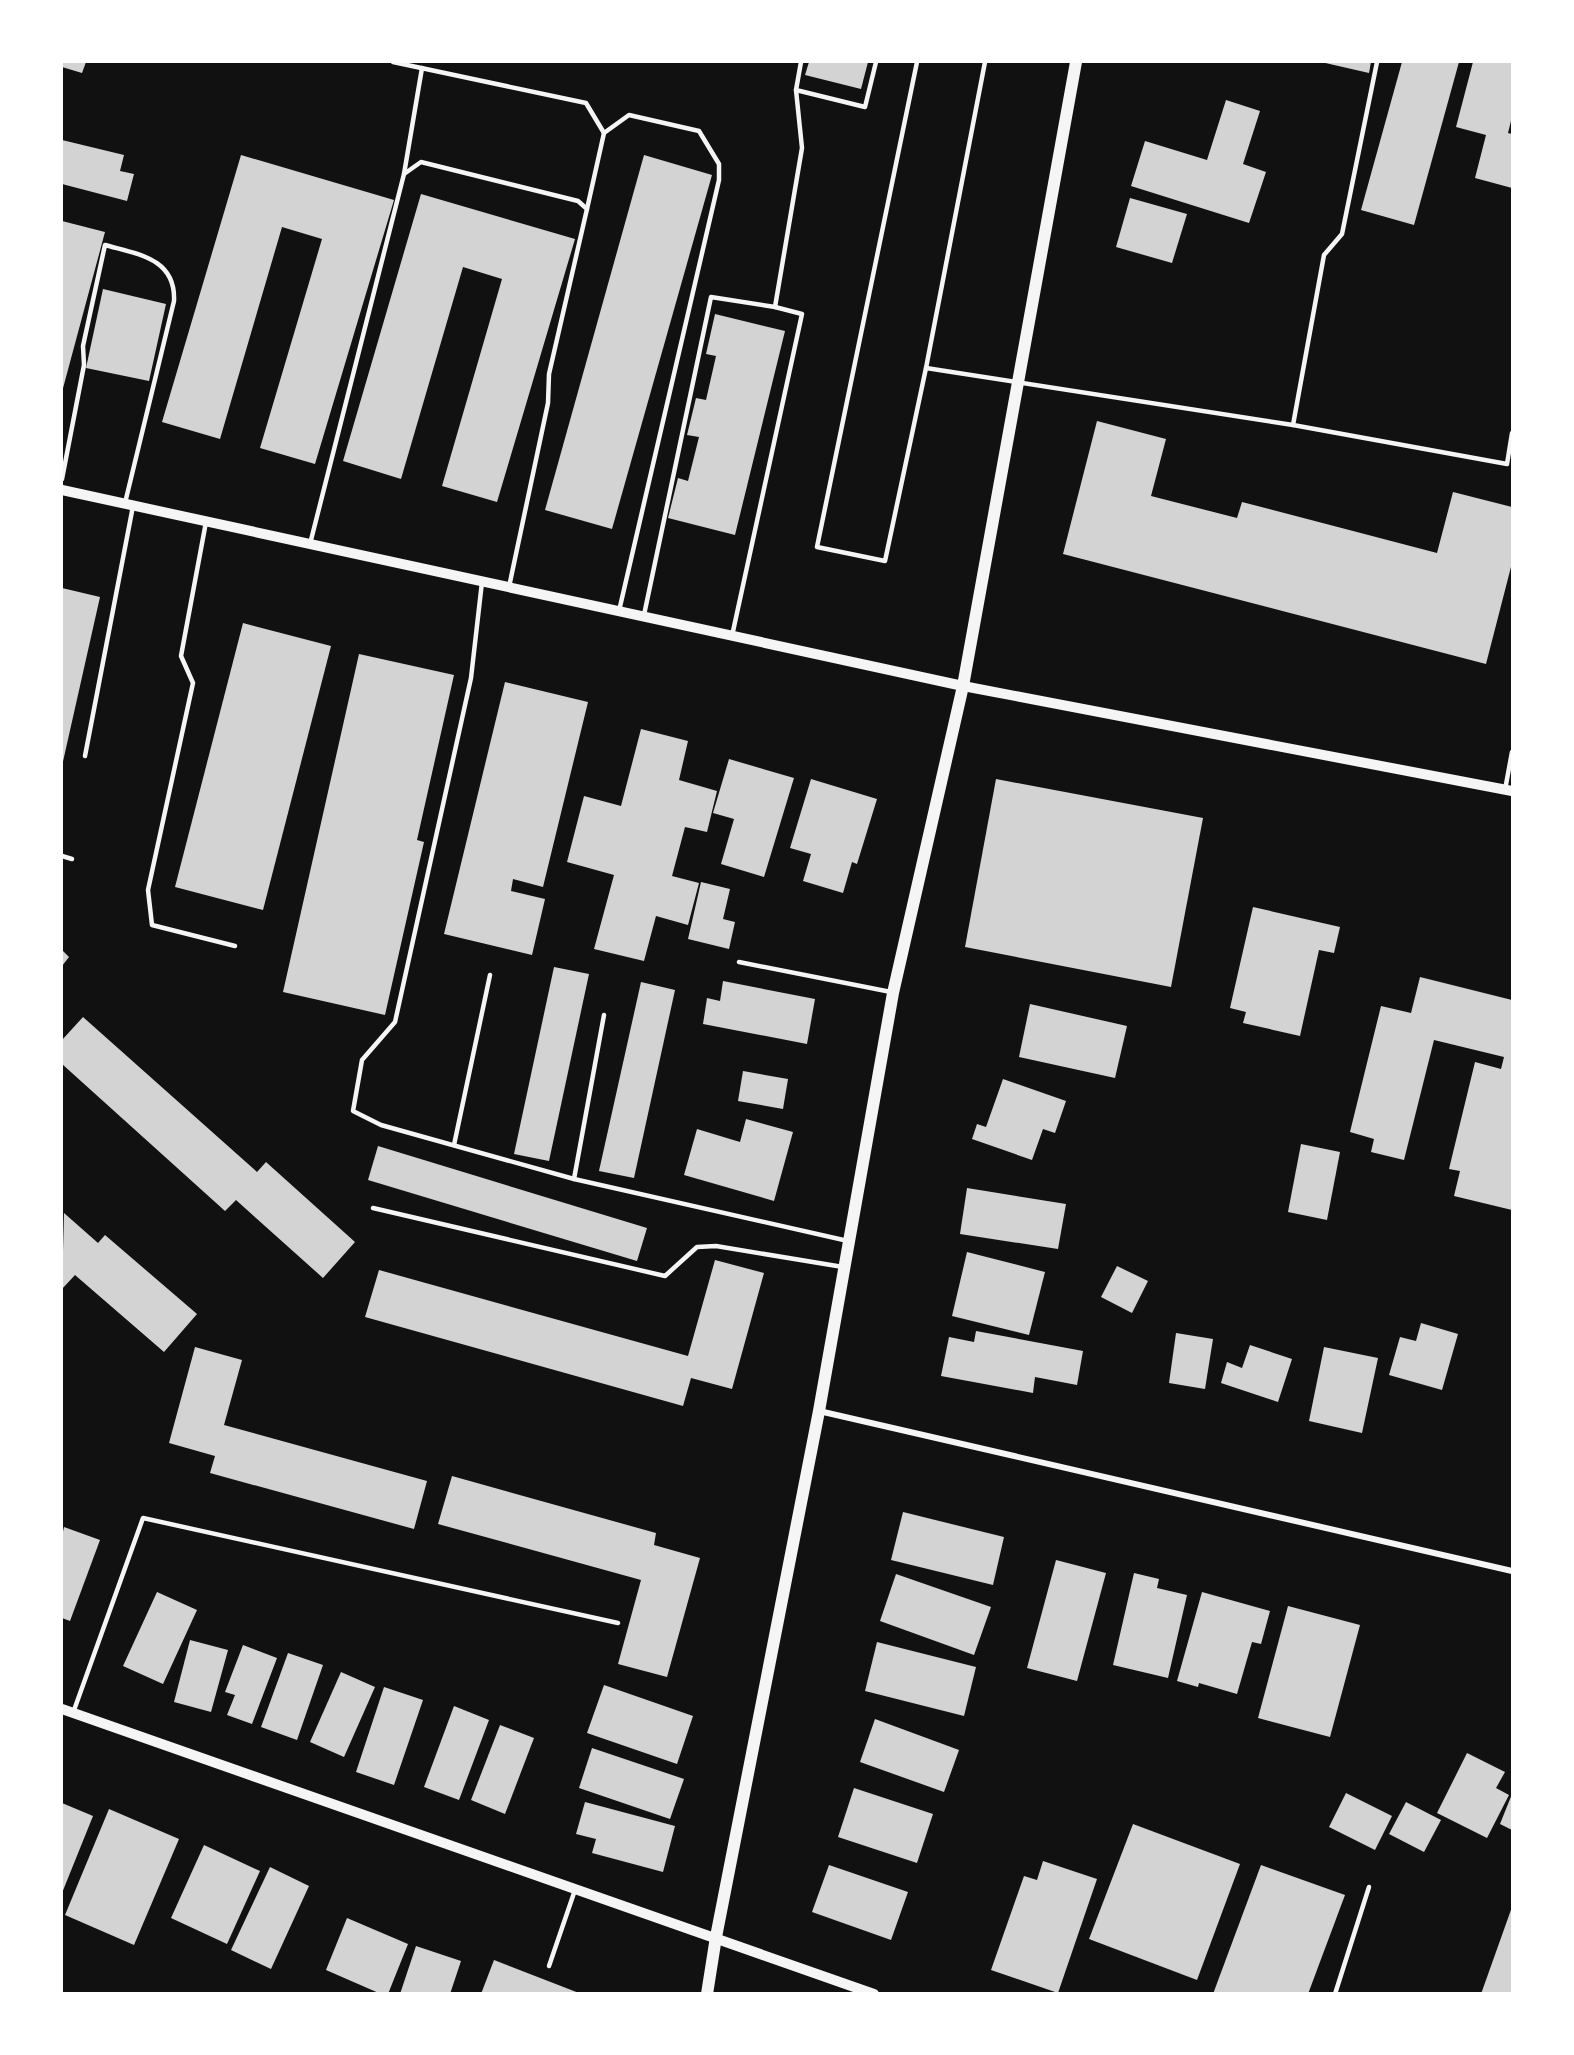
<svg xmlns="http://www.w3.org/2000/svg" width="1574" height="2055" font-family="'Asap Condensed',sans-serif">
<rect width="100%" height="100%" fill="#111"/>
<!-- building -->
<g fill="#d3d3d3">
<polygon points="62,62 86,62 82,73 62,67"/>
<polygon points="809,62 868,62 861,89 805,75"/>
<polygon points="1321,62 1371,62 1369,73"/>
<polygon points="1402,62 1459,62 1414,225 1361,210"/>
<polygon points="1473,62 1512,62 1512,117 1508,133 1512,134 1512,188 1475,178 1486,135 1456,127"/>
<polygon points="1226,100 1260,111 1243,164 1266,172 1249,223 1131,186 1145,141 1207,160"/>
<polygon points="62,140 124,155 120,171 134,174 127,201 62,184"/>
<polygon points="241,155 394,200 315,464 260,448 322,239 282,227 220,439 162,422"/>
<polygon points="644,155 712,175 612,529 545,510"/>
<polygon points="421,194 575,239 497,502 442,486 502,279 463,267 401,479 343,461"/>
<polygon points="1130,198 1187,214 1172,263 1116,247"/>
<polygon points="62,221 105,232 62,392"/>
<polygon points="103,289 166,304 149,381 86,368"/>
<polygon points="715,314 785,331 735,535 668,518 678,478 688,481 699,437 687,435 696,398 706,400 716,356 706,354"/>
<polygon points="1097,421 1166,439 1151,496 1237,518 1242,502 1437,553 1453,492 1512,507 1512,563 1486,664 1063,554"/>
<polygon points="62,588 100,597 62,766"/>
<polygon points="243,623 331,646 263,910 175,887"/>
<polygon points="359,654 454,675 417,840 424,842 385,1015 283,992"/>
<polygon points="505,682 588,702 543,887 513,879 511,891 545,899 532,955 444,934"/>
<polygon points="641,729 688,741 679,780 717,791 707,832 685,827 672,876 699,883 688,925 656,916 644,961 594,949 614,875 567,862 584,796 621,806"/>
<polygon points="729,759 794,778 764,877 721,864 734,819 713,813"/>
<polygon points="811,779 877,799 857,864 852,862 843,893 803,881 811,854 790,848"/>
<polygon points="996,779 1203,818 1171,987 965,947"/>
<polygon points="701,882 730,889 723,919 735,922 729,949 688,939"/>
<polygon points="1253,907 1340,927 1334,953 1319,950 1300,1036 1243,1023 1246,1012 1230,1008"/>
<polygon points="62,950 69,957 62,966"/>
<polygon points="554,967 589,974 549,1161 514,1154"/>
<polygon points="1420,977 1512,1000 1512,1210 1454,1196 1460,1171 1449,1169 1475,1062 1501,1069 1504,1057 1434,1040 1404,1160 1371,1152 1374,1139 1350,1132 1381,1006 1411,1013"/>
<polygon points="723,981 815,999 807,1044 703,1024 707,998 720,1001"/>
<polygon points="641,982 675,990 634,1178 599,1171"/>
<polygon points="1030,1004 1127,1026 1115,1078 1019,1057"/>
<polygon points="83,1017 257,1172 266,1162 355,1242 323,1278 236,1200 225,1211 62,1064 62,1040"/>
<polygon points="743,1071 788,1079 783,1109 738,1101"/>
<polygon points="1003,1079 1066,1101 1055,1133 1043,1129 1032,1160 972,1139 977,1124 986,1127"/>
<polygon points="746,1119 793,1132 774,1201 684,1175 697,1129 740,1142"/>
<polygon points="1301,1144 1340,1152 1327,1220 1288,1212"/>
<polygon points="378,1146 647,1228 637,1261 368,1180"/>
<polygon points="967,1188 1066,1204 1058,1249 960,1234"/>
<polygon points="64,1213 98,1243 105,1235 197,1314 164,1352 75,1275 62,1289"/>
<polygon points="967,1252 1045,1272 1029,1335 952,1316"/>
<polygon points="715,1260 764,1273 732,1389 691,1378 683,1406 365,1317 379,1270 688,1356"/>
<polygon points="1117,1266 1148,1281 1132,1313 1101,1297"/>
<polygon points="1421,1323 1458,1334 1442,1390 1389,1375 1400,1337 1416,1341"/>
<polygon points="976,1331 1083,1351 1077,1385 1035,1377 1033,1393 941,1376 949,1337 974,1342"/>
<polygon points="1176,1333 1213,1339 1205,1389 1169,1383"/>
<polygon points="1250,1345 1292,1359 1278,1402 1221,1383 1227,1362 1242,1368"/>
<polygon points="195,1347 242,1360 224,1425 427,1481 414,1529 210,1473 215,1456 169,1443"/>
<polygon points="1324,1347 1378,1358 1362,1433 1309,1421"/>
<polygon points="452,1476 656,1533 654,1545 700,1558 667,1677 618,1664 641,1580 438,1524"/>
<polygon points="903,1512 1004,1537 993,1585 891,1560"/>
<polygon points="64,1527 100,1540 70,1621 62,1618 62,1536"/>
<polygon points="1056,1560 1106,1573 1077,1681 1027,1668"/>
<polygon points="1134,1573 1159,1579 1157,1588 1187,1595 1168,1678 1113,1665"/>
<polygon points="896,1574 991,1607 974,1655 880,1621"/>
<polygon points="157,1592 197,1610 163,1684 123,1666"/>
<polygon points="1202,1592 1270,1611 1261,1644 1252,1642 1237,1694 1199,1683 1198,1687 1177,1681"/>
<polygon points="1288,1606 1360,1625 1330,1737 1258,1718"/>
<polygon points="190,1640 228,1650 211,1712 174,1702"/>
<polygon points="877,1642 976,1667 964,1716 865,1691"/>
<polygon points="243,1645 277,1658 252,1724 227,1715 235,1695 225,1692"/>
<polygon points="288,1653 323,1665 297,1740 261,1727"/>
<polygon points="341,1672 375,1687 344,1757 310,1742"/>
<polygon points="604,1685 693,1716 677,1764 587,1733"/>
<polygon points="384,1687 423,1700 394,1785 356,1772"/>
<polygon points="454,1706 489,1720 459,1800 424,1787"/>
<polygon points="875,1719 959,1750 944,1792 860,1762"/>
<polygon points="500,1725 534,1738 505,1814 471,1800"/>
<polygon points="592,1748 684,1779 670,1819 579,1788"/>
<polygon points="1467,1753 1505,1772 1496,1788 1509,1795 1487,1838 1437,1813"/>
<polygon points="854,1788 933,1814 917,1863 838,1837"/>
<polygon points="1346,1793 1392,1816 1375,1850 1329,1827"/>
<polygon points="1512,1794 1512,1830 1500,1824"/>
<polygon points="585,1802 675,1826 663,1872 592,1853 596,1839 576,1834"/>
<polygon points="1406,1802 1441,1820 1424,1852 1389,1834"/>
<polygon points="62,1803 93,1816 62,1893"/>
<polygon points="109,1809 179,1839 134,1945 65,1915"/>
<polygon points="1133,1824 1240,1864 1197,1980 1089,1939"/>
<polygon points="204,1845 260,1871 227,1944 171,1918"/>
<polygon points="1043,1861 1097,1879 1058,1993 991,1970 1024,1876 1037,1880"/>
<polygon points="829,1865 908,1892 891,1940 812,1912"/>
<polygon points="1261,1865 1345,1895 1308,1994 1213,1994"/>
<polygon points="270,1867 309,1886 271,1969 231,1950"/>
<polygon points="1512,1907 1512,1994 1481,1994"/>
<polygon points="347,1918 408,1944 388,1994 381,1994 326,1970"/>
<polygon points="416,1946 461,1961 450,1994 400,1994"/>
<polygon points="494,1960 579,1993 579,1994 481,1994"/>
</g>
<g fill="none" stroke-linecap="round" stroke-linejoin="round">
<!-- service -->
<g stroke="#f5f5f5" stroke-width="4.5">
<polyline points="393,62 586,103 604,133"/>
<polyline points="801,62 796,90 865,107 876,62"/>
<polyline points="917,62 817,547 885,561 926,368 985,62"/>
<polyline points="404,174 422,68"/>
<polyline points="587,209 604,133 629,115 699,131 719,164 719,180 619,611"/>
<polyline points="775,307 802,148 796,90"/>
<polyline points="926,368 1293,425 1324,255 1342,234 1377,62"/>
<polyline points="1293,425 1507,464 1512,433"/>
<path d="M62 479 84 365 83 346 105 245C137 254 176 258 174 301L125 503"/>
<polyline points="206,522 181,656 193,683 148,890 152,925 235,946"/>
<polyline points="310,544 404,174 421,162 578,201 587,209 549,374 548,403 509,587"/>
<polyline points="482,582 471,678 395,1022 362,1060 353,1111 381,1125 574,1179"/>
<polyline points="644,615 711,297 775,307 802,314 732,636"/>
<polyline points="85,756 133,506"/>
<polyline points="1505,790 1512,752"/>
<polyline points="62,856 72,859"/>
<polyline points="739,962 891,992"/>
<polyline points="604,1015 574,1179 848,1241"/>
<polyline points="454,1145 490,975"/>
<polyline points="373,1208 665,1276 697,1247 716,1246 843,1267"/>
<polyline points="73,1713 143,1518 618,1623"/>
<polyline points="549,1966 575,1890"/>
<polyline points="1335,1994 1369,1887"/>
</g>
<!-- minor -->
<polyline stroke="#f5f5f5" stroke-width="6" points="819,1411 1512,1571"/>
<!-- tertiary -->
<g stroke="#f5f5f5" stroke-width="10">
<polyline points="62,490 963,686 1512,791"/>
<polyline points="62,1709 874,1994"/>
</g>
<!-- secondary -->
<polyline stroke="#f5f5f5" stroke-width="12" points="707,1994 716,1937 819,1411 893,993 963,686 1076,62"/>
</g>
<!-- border -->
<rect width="1574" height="2055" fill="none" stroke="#ffffff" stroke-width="126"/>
</svg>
